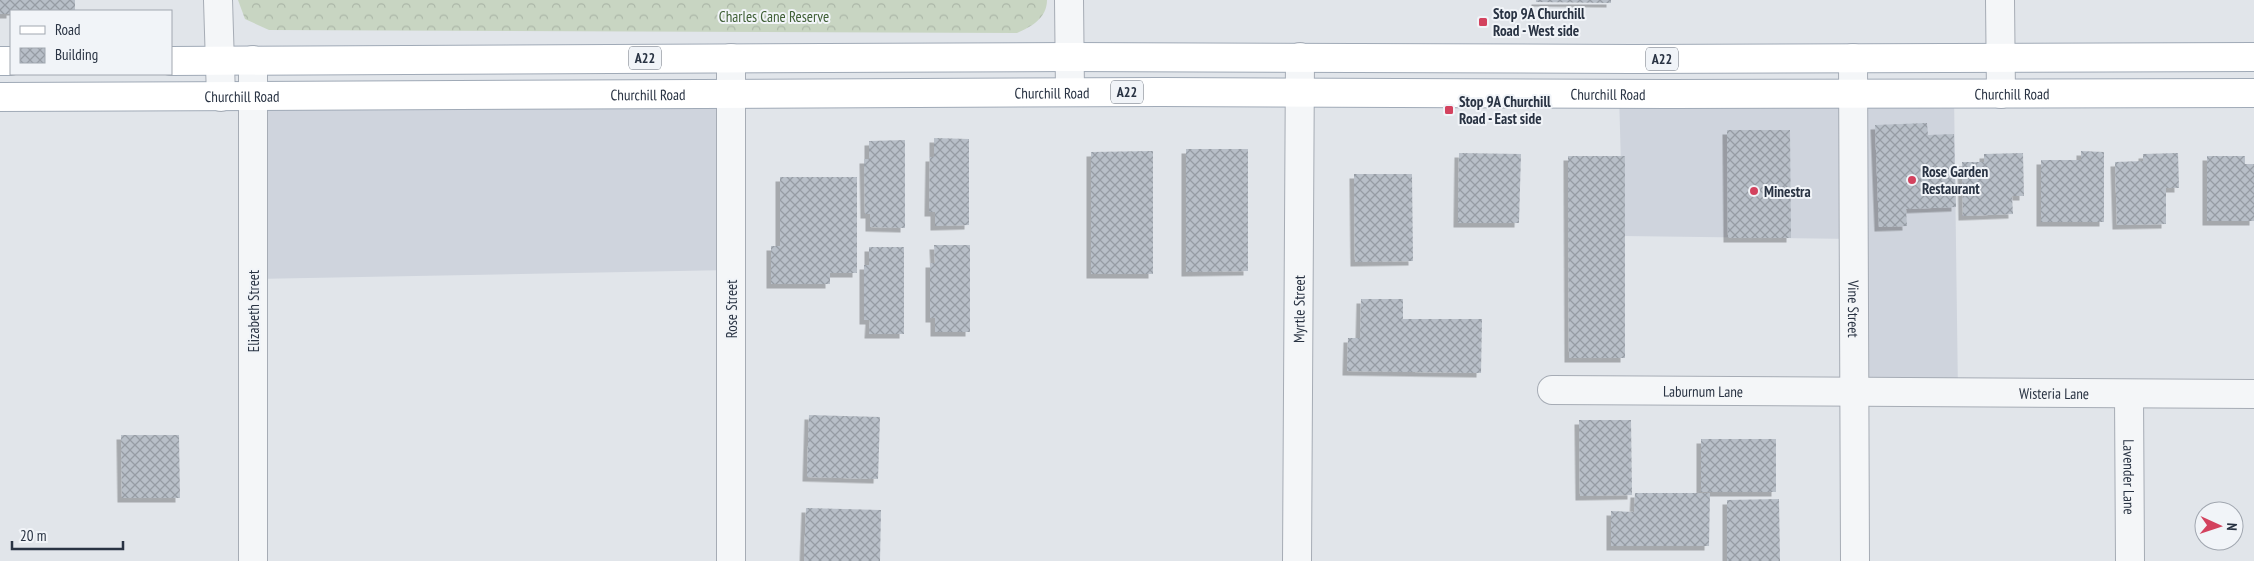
<svg xmlns="http://www.w3.org/2000/svg" width="2254" height="561" font-family="'PT Sans Narrow',sans-serif">
<defs>
<pattern id="forest-crowns" width="20" height="18" patternUnits="userSpaceOnUse" patternTransform="scale(1.25)"><rect width="20" height="18" fill="#c8d5c2"/><path d="M2 6a3 3 0 1 1 6 0M12 15a3 3 0 1 1 6 0" fill="none" stroke="#acb7a8"/></pattern>
<pattern id="building-cross-hatch" width="8" height="8" patternUnits="userSpaceOnUse" patternTransform="scale(1.25)"><rect width="8" height="8" fill="#b8bfc8"/><path d="M0 0l8 8M0 8l8-8" fill="none" stroke="#969ca4"/></pattern>
<filter id="shadow"><feDropShadow dx="-4.5" dy="4.5" stdDeviation="0" flood-color="#0004"/></filter>
</defs>
<rect width="100%" height="100%" fill="#e1e5ea"/>
<!-- built -->
<g fill="#cfd4dd">
<polygon points="731,93 731,270 253,279 252,109"/>
<polygon points="1619,94 1954,94 1958,394 1854,393 1854,239 1623,236"/>
</g>
<!-- forest -->
<path fill="url(#forest-crowns)" d="M238 0H1047C1047 18 1031 27 1017 33L269 30 245 19Z"/>
<!-- building -->
<g fill="url(#building-cross-hatch)" filter="url(#shadow)">
<polygon points="0,0 75,0 75,11 11,11 11,14 0,14"/>
<polygon points="1536,0 1611,0 1611,3 1536,2"/>
<polygon points="1927,123 1928,135 1954,134 1956,207 1906,209 1907,226 1879,227 1875,125"/>
<polygon points="1727,130 1790,130 1791,238 1728,238"/>
<polygon points="934,138 969,139 969,225 935,226 935,212 929,212 930,157 934,157"/>
<polygon points="905,140 905,228 870,227 870,214 865,214 864,159 869,159 869,141"/>
<polygon points="1186,149 1248,149 1248,271 1186,272"/>
<polygon points="1153,151 1153,274 1091,274 1091,152"/>
<polygon points="2081,151 2104,152 2104,222 2041,222 2041,160 2081,160"/>
<polygon points="1459,153 1521,154 1519,223 1458,223"/>
<polygon points="2023,153 2024,196 2012,196 2013,214 1963,216 1962,162 1984,162 1984,154"/>
<polygon points="2178,153 2179,188 2166,188 2166,224 2117,225 2115,162 2143,161 2143,154"/>
<polygon points="1568,156 1625,156 1625,358 1569,358"/>
<polygon points="2207,156 2245,156 2245,164 2254,164 2254,221 2207,221"/>
<polygon points="1354,174 1412,174 1413,261 1355,262"/>
<polygon points="780,177 857,177 857,273 830,273 830,284 771,284 771,246 780,246"/>
<polygon points="934,245 970,245 970,332 935,332 935,318 930,318 930,263 935,263"/>
<polygon points="869,247 904,247 904,334 869,334 870,320 864,320 864,265 869,265"/>
<polygon points="1361,299 1403,299 1403,319 1482,319 1481,373 1347,371 1348,338 1360,338"/>
<polygon points="809,415 880,417 878,479 807,477"/>
<polygon points="1579,420 1631,420 1632,495 1580,496"/>
<polygon points="121,435 179,435 180,498 122,498"/>
<rect x="1701" y="439" width="75" height="53"/>
<polygon points="1635,493 1710,493 1709,546 1611,546 1611,511 1634,512"/>
<polygon points="1779,499 1780,561 1727,561 1727,500"/>
<polygon points="806,508 881,510 880,561 804,561"/>
</g>
<g fill="none" stroke-linecap="round" stroke-linejoin="round">
<defs>
<g id="minor">
<polyline points="218,0 221,97"/>
<polyline points="1069,0 1070,92"/>
<polyline points="2000,0 2001,94"/>
<path id="s1" d="M1853 58 1855 561"/>
<polyline points="253,60 253,561"/>
<path id="s2" d="M1552 390 2254 394"/>
<path id="s3" d="M2129 395 2130 561"/>
<polyline points="731,561 731,58"/>
<path id="s4" d="M1297 561 1300 57"/>
</g>
<g id="major">
<polyline points="0,61 11,61"/>
<polyline points="171,61 1070,57 1632,59 2254,57"/>
<path id="s5" d="M0 97 1161 92 1669 94 2254 93"/>
</g>
</defs>
<!-- minor casing -->
<use href="#minor" stroke="#a6acb5" stroke-width="30"/>
<!-- major casing -->
<use href="#major" stroke="#a0aab7" stroke-width="30"/>
<!-- minor -->
<use href="#minor" stroke="#f4f6f8" stroke-width="28"/>
<!-- major -->
<use href="#major" stroke="#fff" stroke-width="28"/>
</g>
<!-- markers -->
<g fill="#d3425e" stroke="#f1f4f8" stroke-width="2">
<rect x="1478" y="17" width="10" height="10" rx="2.5"/>
<rect x="1444" y="105" width="10" height="10" rx="2.5"/>
<circle cx="1912" cy="180" r="5"/>
<circle cx="1754" cy="191" r="5"/>
</g>
<g text-anchor="middle" dominant-baseline="central" stroke-width="4" stroke-linejoin="round" paint-order="stroke">
<!-- shield labels -->
<g fill="#f1f4f8" stroke="#656d79" stroke-width="1">
<rect x="629" y="46.5" width="32" height="23" rx="4"/>
<rect x="1646" y="47.5" width="32" height="23" rx="4"/>
<rect x="1111" y="80.5" width="32" height="23" rx="4"/>
</g>
<g font-size="14" font-weight="bold" fill="#293343">
<text x="645" y="58">A22</text>
<text x="1662" y="59">A22</text>
<text x="1127" y="92">A22</text>
</g>
<!-- poi labels -->
<g font-size="15" font-weight="bold" fill="#293343" stroke="#f1f4f8" text-anchor="start">
<text x="1493" y="13">Stop 9A Churchill<tspan x="1493" dy="17">Road - West side</tspan></text>
<text x="1459" y="101">Stop 9A Churchill<tspan x="1459" dy="17">Road - East side</tspan></text>
<text x="1922" y="171">Rose Garden<tspan x="1922" dy="17">Restaurant</tspan></text>
<text x="1764" y="191">Minestra</text>
</g>
<!-- park labels -->
<g font-size="15" fill="#3f5f35" stroke="#f1f4f8">
<text x="774" y="16">Charles Cane Reserve</text>
</g>
<!-- street labels -->
<g font-size="15" fill="#293343" stroke="#f1f4f8">
<text stroke="none"><textPath href="#s5" startOffset="1052">Churchill Road</textPath></text>
<text stroke="none"><textPath href="#s5" startOffset="648">Churchill Road</textPath></text>
<text stroke="none"><textPath href="#s5" startOffset="1608">Churchill Road</textPath></text>
<text stroke="none"><textPath href="#s5" startOffset="2012">Churchill Road</textPath></text>
<text stroke="none"><textPath href="#s5" startOffset="242">Churchill Road</textPath></text>
<text transform="translate(731 309) rotate(-90)">Rose Street</text>
<text stroke="none"><textPath href="#s4" startOffset="252">Myrtle Street</textPath></text>
<text stroke="none"><textPath href="#s1" startOffset="251">Vine Street</textPath></text>
<text transform="translate(253 311) rotate(-90)">Elizabeth Street</text>
<text stroke="none"><textPath href="#s2" startOffset="151">Laburnum Lane</textPath></text>
<text stroke="none"><textPath href="#s2" startOffset="502">Wisteria Lane</textPath></text>
<text stroke="none"><textPath href="#s3" startOffset="82">Lavender Lane</textPath></text>
</g>
</g>
<!-- legend -->
<rect x="10" y="10" width="162" height="65" fill="#f1f4f8" stroke="#a1a7b0"/>
<rect x="20" y="26" width="25" height="8" fill="#ffffff" stroke="#a1a7b0"/>
<text x="55" y="35" font-size="15" fill="#293343">Road</text>
<rect x="20" y="48" width="25" height="15" fill="url(#building-cross-hatch)" stroke="#a1a7b0"/>
<text x="55" y="60" font-size="15" fill="#293343">Building</text>
<!-- north arrow -->
<g transform="translate(2219 526) rotate(93)"><circle r="24" fill="#f1f4f8" stroke="#a1a7b0"/>
<path d="M0-4L9 19L0 12L-9 19Z" fill="#d3425e"/>
<text y="-8" font-size="14" font-weight="bold" text-anchor="middle" fill="#293343">N</text>
</g>
<!-- scale -->
<path d="M12 541v8h111v-8" fill="none" stroke="#293343" stroke-width="2.5"/>
<text x="20" y="541" font-size="15" fill="#293343" stroke="#f1f4f8" stroke-width="4" paint-order="stroke">20 m</text>
</svg>
